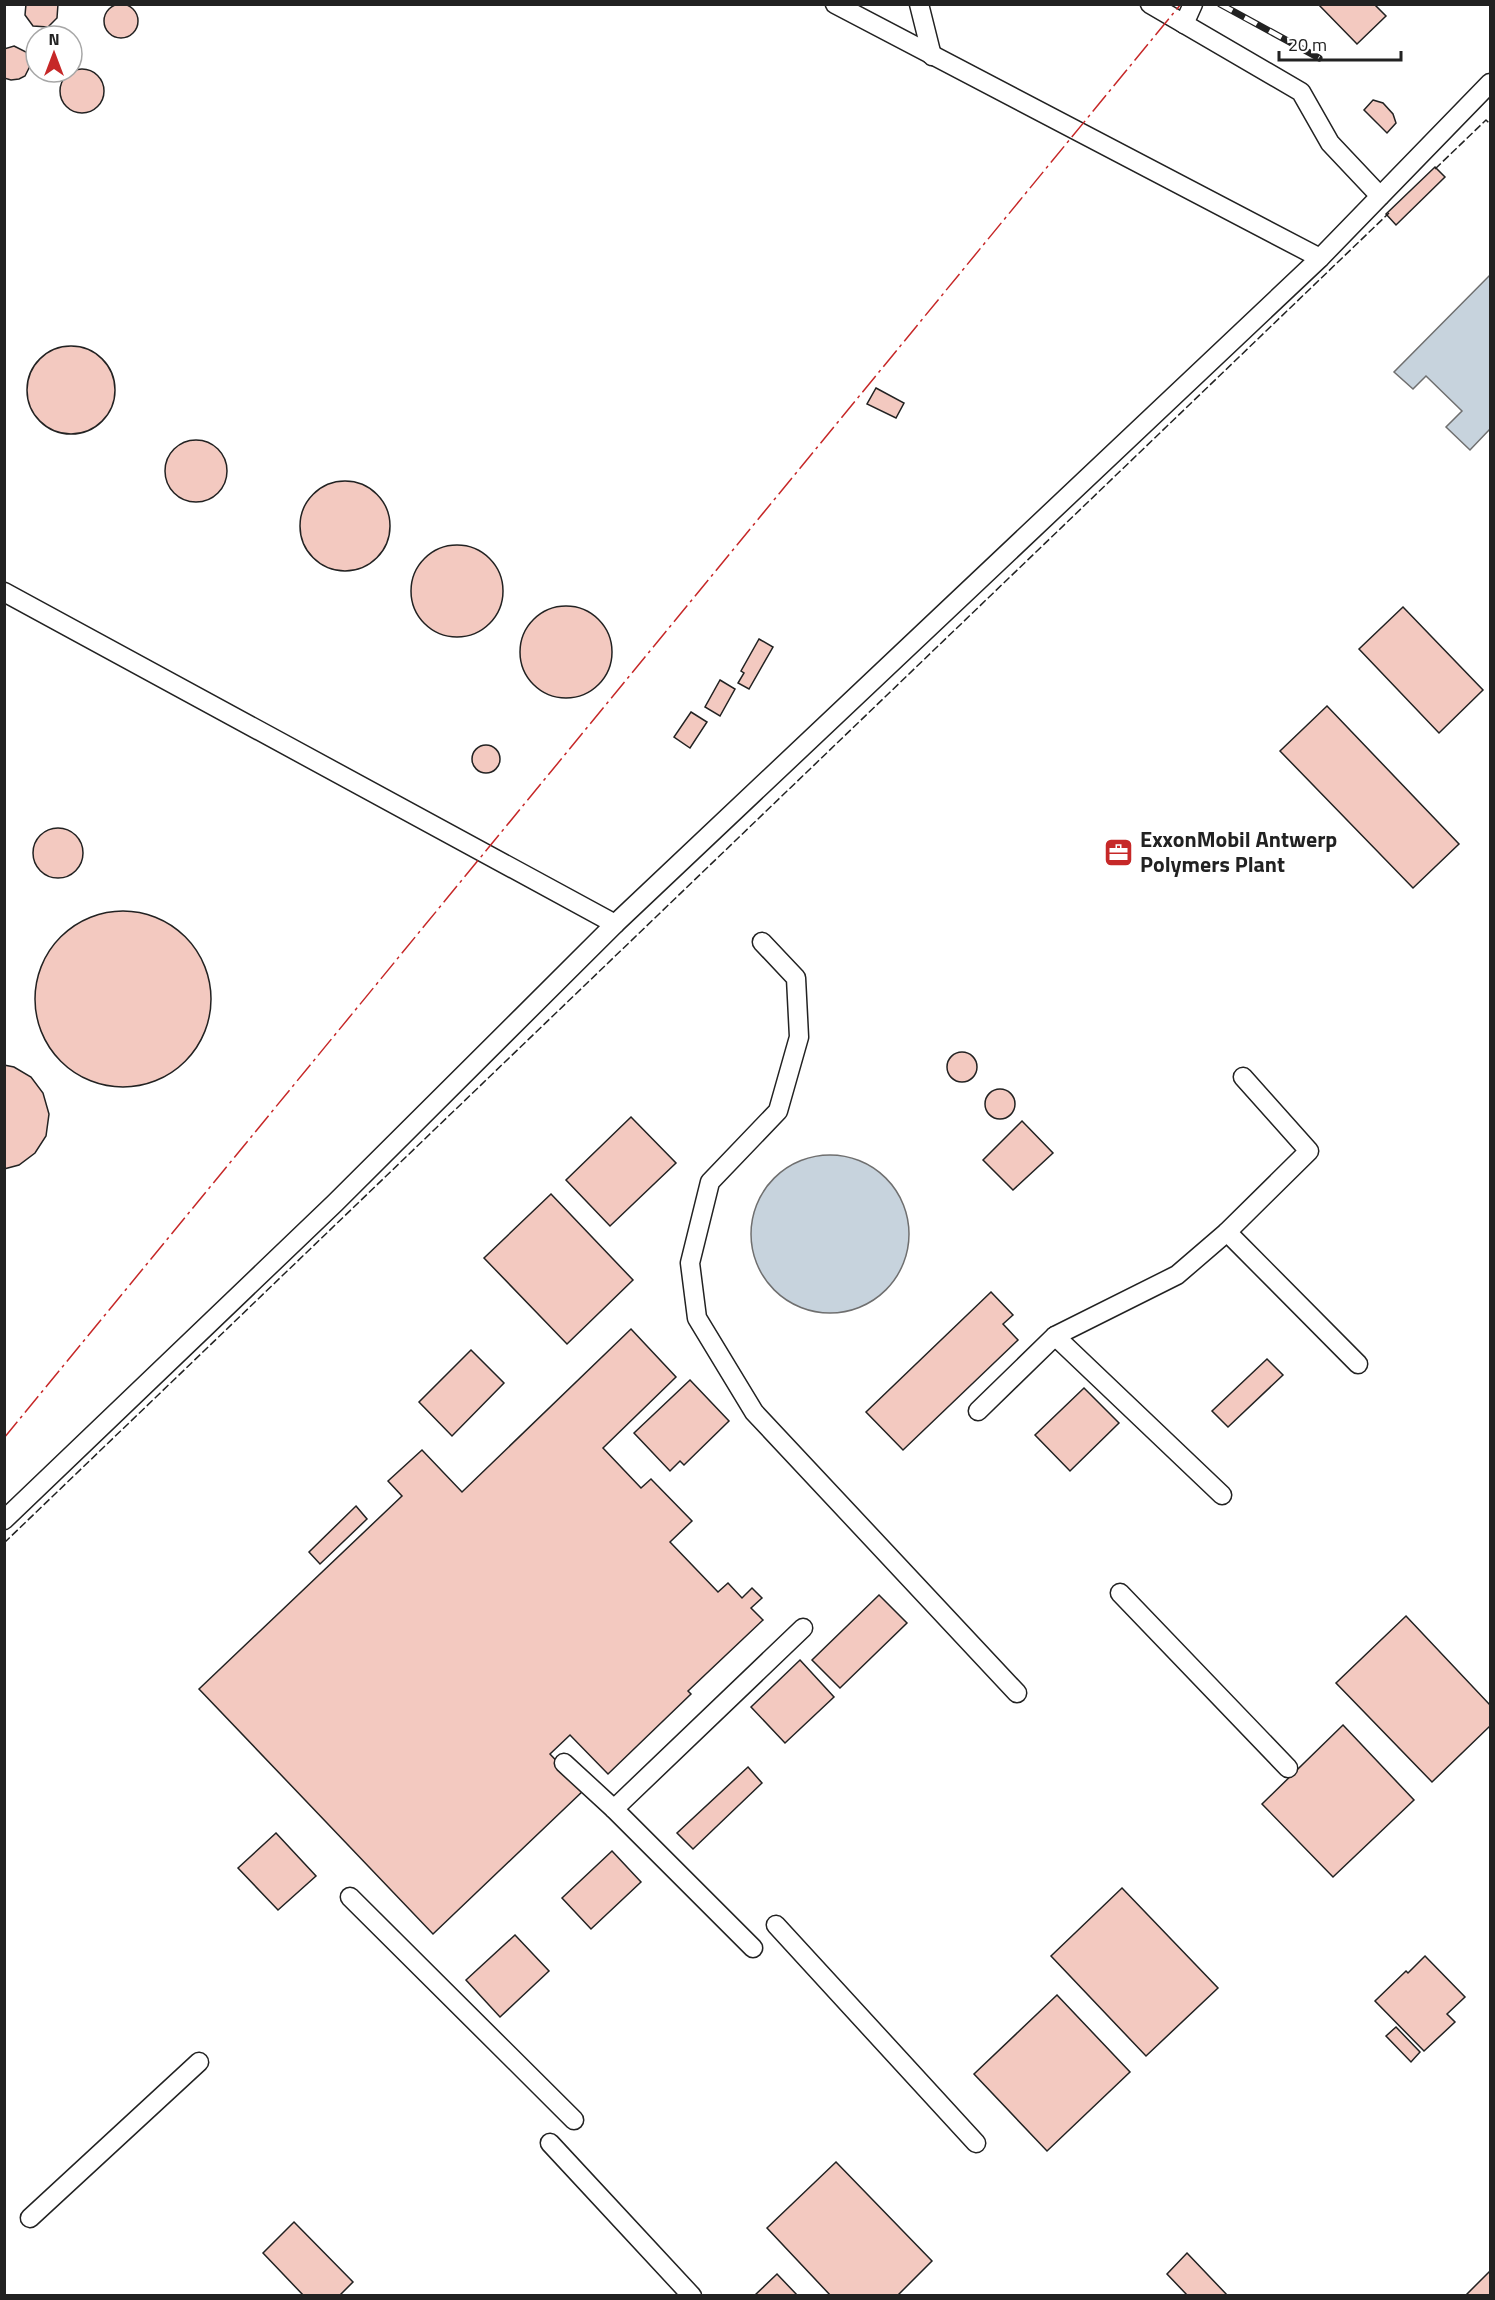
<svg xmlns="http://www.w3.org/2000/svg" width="1495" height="2300" font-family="'Titillium Web',sans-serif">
<rect width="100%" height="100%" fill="#fff"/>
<!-- water -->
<g fill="#c7d3dd" stroke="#6f6f6f" stroke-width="1.5">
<polygon points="1490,275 1490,429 1470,450 1446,427 1462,411 1426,376 1413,389 1394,372"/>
<circle cx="830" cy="1234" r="79"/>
</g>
<!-- building -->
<g fill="#f3c9c0" stroke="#222" stroke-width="1.5">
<polygon points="26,4 58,4 57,18 48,27 33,26 25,15"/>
<polygon points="1318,4 1374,4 1386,16 1357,44"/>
<circle cx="121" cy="21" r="17"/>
<polygon points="14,46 26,52 31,64 25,76 19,79 11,80 4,78 4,49"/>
<circle cx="82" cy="91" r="22"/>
<polygon points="1373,100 1383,103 1393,114 1396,123 1387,133 1364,110"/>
<polygon points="1435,167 1445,177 1396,225 1386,214"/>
<circle cx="71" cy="390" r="44"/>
<polygon points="876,388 904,403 896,418 867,404"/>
<circle cx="196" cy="471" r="31"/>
<circle cx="345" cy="526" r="45"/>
<circle cx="457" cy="591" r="46"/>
<circle cx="566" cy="652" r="46"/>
<polygon points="1403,607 1483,690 1439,733 1359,649"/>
<polygon points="759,639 773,647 749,689 738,683 744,673 741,671"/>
<polygon points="720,680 735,689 720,716 705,707"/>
<polygon points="1327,706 1459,844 1413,888 1280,751"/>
<polygon points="691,712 707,722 690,748 674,737"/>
<circle cx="486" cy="759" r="14"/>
<circle cx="58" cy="853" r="25"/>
<circle cx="123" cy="999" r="88"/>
<circle cx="962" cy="1067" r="15"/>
<polygon points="4,1065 14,1067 31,1077 43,1093 49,1114 46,1136 35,1153 19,1165 4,1169"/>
<circle cx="1000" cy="1104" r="15"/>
<polygon points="631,1117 676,1163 610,1226 566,1180"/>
<polygon points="1022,1121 1053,1153 1013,1190 983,1160"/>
<polygon points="551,1194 633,1280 567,1344 484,1258"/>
<polygon points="991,1292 1013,1315 1003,1324 1018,1340 903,1450 866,1412"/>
<polygon points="631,1329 676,1377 603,1448 641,1488 651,1479 692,1521 670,1542 718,1592 728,1583 742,1598 752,1588 762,1598 751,1608 763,1620 688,1691 691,1694 608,1774 570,1735 550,1754 584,1790 433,1934 199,1689 402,1496 388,1481 422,1450 462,1492"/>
<polygon points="471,1350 504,1383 452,1436 419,1402"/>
<polygon points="1267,1359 1283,1375 1228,1427 1212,1411"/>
<polygon points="690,1380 729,1421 684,1465 680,1461 670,1471 634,1433"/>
<polygon points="1084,1388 1119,1423 1070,1471 1035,1435"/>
<polygon points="356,1506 367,1519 320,1564 309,1552"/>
<polygon points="879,1595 907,1623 840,1688 812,1660"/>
<polygon points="1406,1616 1490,1705 1490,1726 1432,1782 1336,1683"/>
<polygon points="800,1660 834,1697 785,1743 751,1707"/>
<polygon points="1343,1725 1414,1800 1333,1877 1262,1804"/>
<polygon points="748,1767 762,1783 693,1849 677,1833"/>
<polygon points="276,1833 316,1876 278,1910 238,1868"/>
<polygon points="612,1851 641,1882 591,1929 562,1898"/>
<polygon points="1122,1888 1218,1988 1146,2056 1051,1956"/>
<polygon points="515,1935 549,1971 500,2017 466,1980"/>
<polygon points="1425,1956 1465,1997 1447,2014 1455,2022 1424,2051 1375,2001 1406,1971 1408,1973"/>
<polygon points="1057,1995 1130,2072 1047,2151 974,2074"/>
<polygon points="1396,2027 1420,2052 1411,2062 1386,2036"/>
<polygon points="836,2162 932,2261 897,2296 831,2296 767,2228"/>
<polygon points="294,2222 353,2282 339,2296 304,2296 263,2253"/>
<polygon points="1187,2253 1228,2296 1188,2296 1167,2274"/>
<polygon points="1490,2271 1490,2296 1465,2296"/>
<polygon points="777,2274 798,2296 754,2296"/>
</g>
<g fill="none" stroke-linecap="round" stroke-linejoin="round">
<defs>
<g id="service">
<polyline points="919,4 932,56"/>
<polyline points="1150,4 1301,92 1330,143 1380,196"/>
<polyline points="1184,24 1193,4"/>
<polyline points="1320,258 1490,83"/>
<polyline points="4,592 615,924 335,1203 4,1520"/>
<polyline points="615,924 1320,258 835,4"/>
<polyline points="762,942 796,978 799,1037 778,1111 710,1182 690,1263 697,1318 754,1412 1017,1693"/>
<polyline points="1227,1232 1358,1364"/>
<polyline points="1055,1336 1177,1275 1227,1232 1309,1151 1243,1077"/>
<polyline points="978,1411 1055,1336 1222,1495"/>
<polyline points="1120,1593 1288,1768"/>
<polyline points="564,1763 614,1809 753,1948"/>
<polyline points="614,1809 803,1628"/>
<polyline points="350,1897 574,2120"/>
<polyline points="776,1925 976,2143"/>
<polyline points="550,2143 692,2296"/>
<polyline points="30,2218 199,2062"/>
</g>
</defs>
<!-- service casing -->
<use href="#service" stroke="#222" stroke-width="21"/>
<!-- service -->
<use href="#service" stroke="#fff" stroke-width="18"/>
<defs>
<polyline id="rail" points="1220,4 1319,58"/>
</defs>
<!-- rail casing -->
<use href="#rail" stroke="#222" stroke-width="7"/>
<!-- rail -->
<use href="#rail" stroke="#fff" stroke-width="4.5" stroke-dasharray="14" stroke-linecap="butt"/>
<!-- fence -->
<g stroke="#222" stroke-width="1.5" stroke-dasharray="8 3" stroke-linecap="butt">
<polyline points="1435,169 1486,120 1490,124"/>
<polyline points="4,1543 1389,213"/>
</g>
<!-- power -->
<polyline stroke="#c62828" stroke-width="1.5" stroke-dasharray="21 4.5 3 4.5" stroke-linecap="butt" points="4,1438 1181,4"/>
</g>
<!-- icons -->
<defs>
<symbol id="office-square" viewBox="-11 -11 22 22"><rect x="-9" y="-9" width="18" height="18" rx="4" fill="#c62828" stroke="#fff"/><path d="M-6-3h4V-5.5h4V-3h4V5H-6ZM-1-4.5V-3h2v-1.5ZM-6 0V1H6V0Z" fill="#fff"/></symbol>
</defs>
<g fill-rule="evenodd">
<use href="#office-square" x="1102" y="836" width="33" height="33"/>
</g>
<g text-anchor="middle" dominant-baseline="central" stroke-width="4.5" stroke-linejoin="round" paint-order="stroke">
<!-- poi labels -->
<g font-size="22" font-weight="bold" fill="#222" stroke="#fff" text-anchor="start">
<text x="1140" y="839">ExxonMobil Antwerp<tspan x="1140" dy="25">Polymers Plant</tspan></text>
</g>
</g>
<!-- border -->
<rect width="1495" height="2300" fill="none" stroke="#222222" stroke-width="12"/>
<!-- north arrow -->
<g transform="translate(54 54)"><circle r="28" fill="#ffffff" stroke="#a7a7a7" stroke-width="1.5"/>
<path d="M0-4.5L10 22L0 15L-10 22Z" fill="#c62828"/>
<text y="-9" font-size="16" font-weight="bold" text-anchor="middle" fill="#222222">N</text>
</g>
<!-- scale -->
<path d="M1279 51v9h122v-9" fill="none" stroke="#222222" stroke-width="3"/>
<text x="1288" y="51" font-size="18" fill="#222222" stroke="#ffffff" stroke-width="4.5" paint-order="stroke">20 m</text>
</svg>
